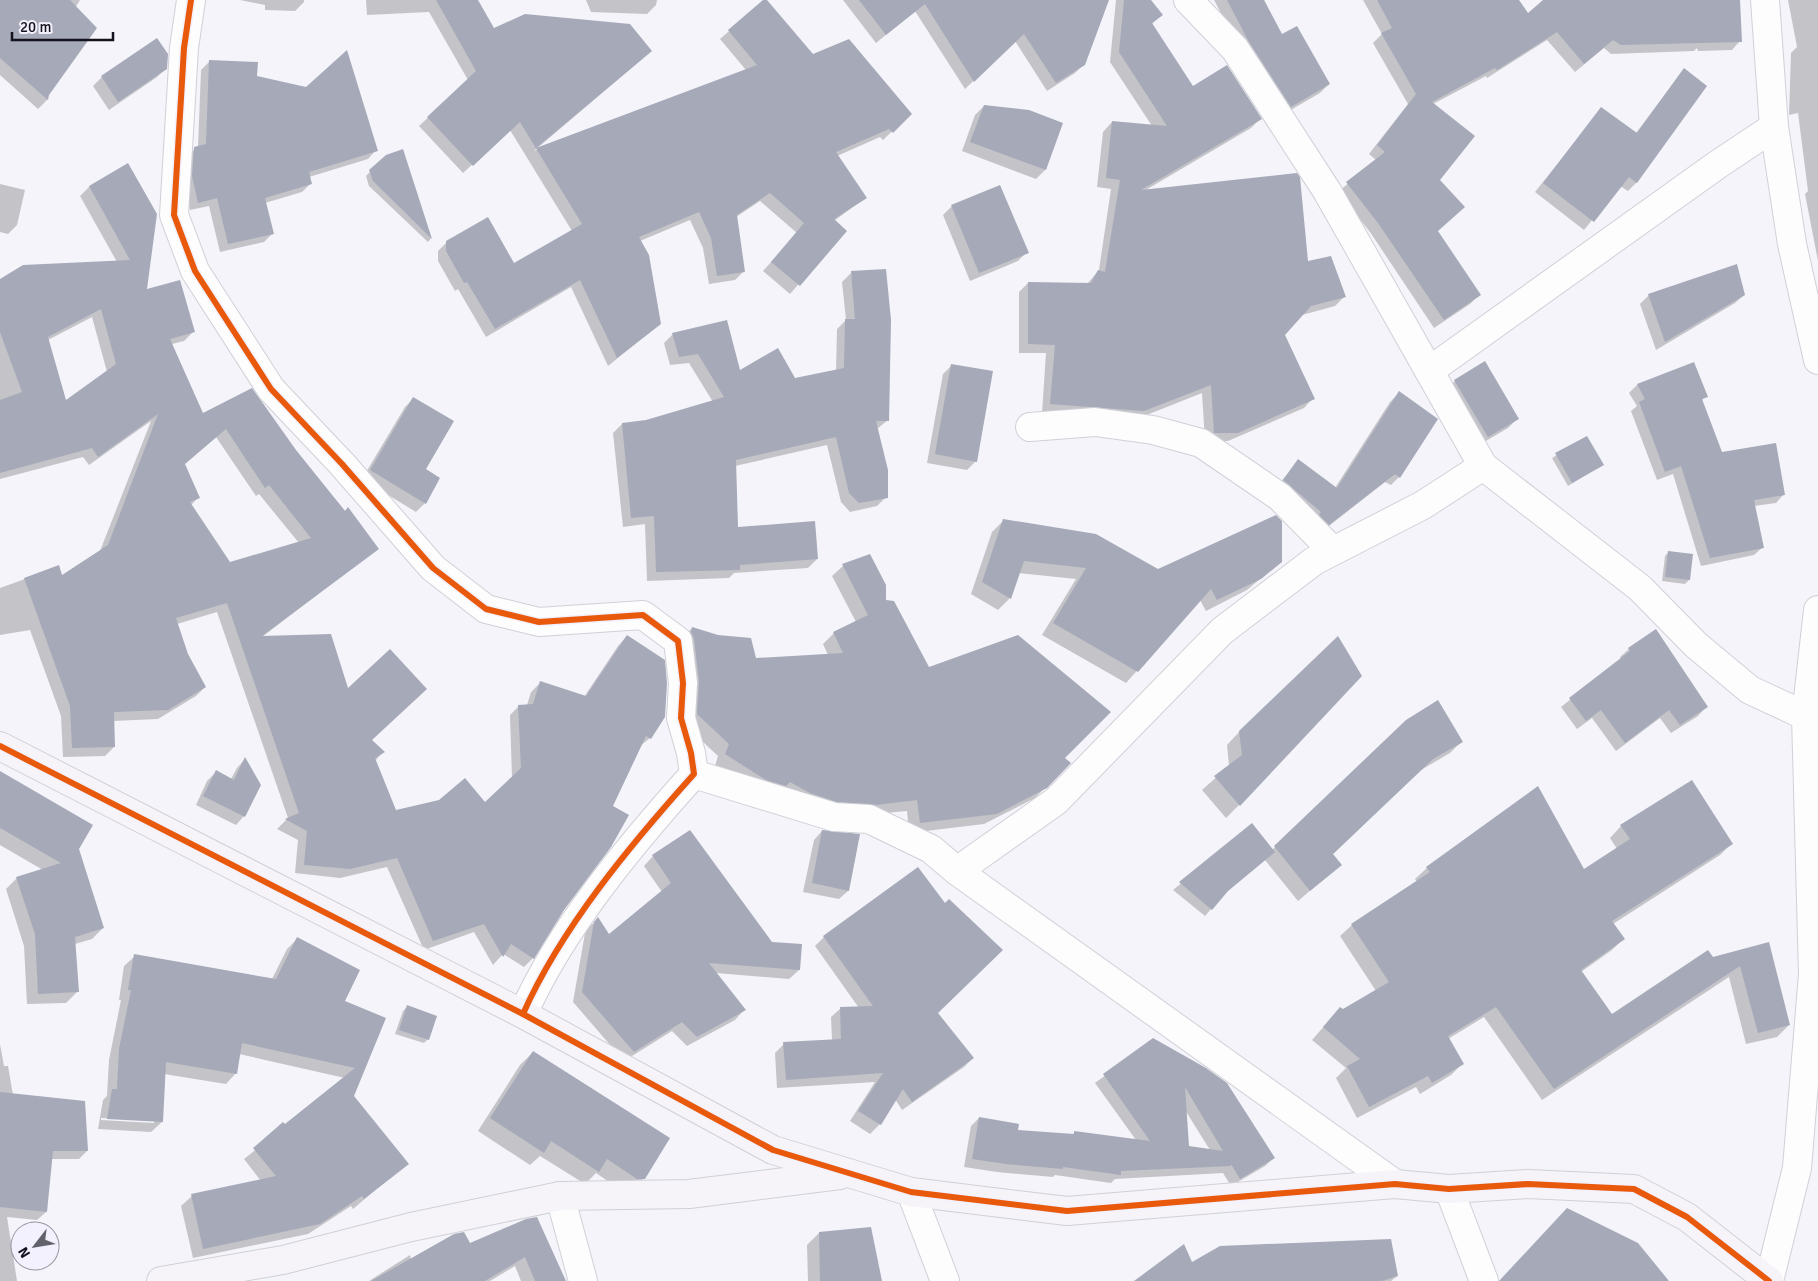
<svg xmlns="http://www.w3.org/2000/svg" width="1818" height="1281" font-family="Signika,sans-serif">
<rect width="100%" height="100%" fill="#f4f4fa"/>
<!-- shadow -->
<g fill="#0003" fill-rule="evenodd">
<polygon points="0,0 80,0 75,8 47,100 38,109 0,75"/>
<polygon points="240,0 304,0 304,2 295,11 265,10 265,5"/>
<polygon points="366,0 476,0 494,30 642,59 534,151 746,70 720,39 765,0 812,56 910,114 883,140 880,137 837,156 865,198 834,221 845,231 790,294 763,271 797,233 760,201 736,217 744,271 735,280 709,284 703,248 690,220 640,241 660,324 608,366 571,287 486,337 458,289 455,291 438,261 438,251 447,242 514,265 572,231 510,130 463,173 419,126 468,80 429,12 367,15"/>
<polygon points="586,0 657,0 656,5 647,14 591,12"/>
<polygon points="843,0 897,0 909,16 876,43"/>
<polygon points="915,0 1108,0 1084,64 1075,73 1047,91 1015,41 965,89 913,8"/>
<polygon points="1116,0 1150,0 1161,15 1151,25 1192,88 1260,119 1251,128 1144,191 1307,263 1345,296 1335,306 1302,315 1283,335 1313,398 1304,408 1228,441 1205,441 1202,393 1134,420 1042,413 1046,353 1019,353 1019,292 1028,283 1087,284 1099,270 1111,189 1097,187 1103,132 1112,122 1152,126 1110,62"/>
<polygon points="1214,0 1263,0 1282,36 1329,84 1320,93 1282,115 1241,51"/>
<polygon points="1363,0 1518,0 1527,15 1545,0 1739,0 1740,41 1732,50 1698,51 1697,48 1694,51 1611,54 1604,48 1575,72 1547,40 1487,78 1486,76 1433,104 1439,180 1437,232 1479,295 1470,304 1434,328 1370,232 1338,192 1376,160 1369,154 1408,104 1373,43 1382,34"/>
<polygon points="1788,0 1818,0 1818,261 1805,194 1808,191 1798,113 1789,115 1791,53 1797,47"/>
<polygon points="157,40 166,68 157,77 109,110 93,86 102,77"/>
<polygon points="210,61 256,77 376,150 368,159 309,177 311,183 302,192 265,203 272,234 264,242 220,252 209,206 190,210 184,185 186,157 198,147 201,70"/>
<polygon points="1684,69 1705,86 1636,183 1628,191 1620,186 1584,230 1535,192 1601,109 1636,133"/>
<polygon points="984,106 1062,124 1045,170 1036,179 962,151 975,115"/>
<polygon points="402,151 431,238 428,242 369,186 366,176 386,156"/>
<path d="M128 165 146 290 193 332 184 341 172 344 202 414 295 451 377 549 262 637 348 691 371 740 383 752 375 761 395 812 485 804 512 778 510 715 519 706 527 705 531 692 540 683 584 697 618 646 627 636 664 716 650 738 639 747 563 910 533 958 524 967 503 954 493 965 474 932 424 950 387 867 340 878 295 873 298 840 277 829 288 818 217 612 177 624 187 655 205 687 196 696 158 719 113 721 114 747 105 756 63 757 61 716 30 630 0 635V588L58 567 62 576 100 551 151 421 89 465 83 457 0 479V280L117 262 80 196 89 187ZM92 317 107 372 65 402 48 340ZM216 437 256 496 259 494 299 543 229 563 191 505 199 497 184 464Z"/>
<polygon points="0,184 25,190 17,225 8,234 0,232"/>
<polygon points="1000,186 1027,252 1018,261 970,281 943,215 951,207"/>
<polygon points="851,273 888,420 877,429 886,497 877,506 850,512 841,502 827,445 735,466 737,528 817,559 808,568 734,573 729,578 647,581 645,524 623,527 613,433 622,424 646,422 713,402 689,363 670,365 664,343 673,334 739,372 794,380 836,371 837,329 846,320 842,282"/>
<polygon points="1649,295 1744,295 1735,303 1656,350 1640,304"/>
<polygon points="952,365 976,461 967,470 927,463 943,374"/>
<polygon points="1455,381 1517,419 1508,428 1479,445 1446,389"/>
<polygon points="1637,385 1706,396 1701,401 1721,454 1784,494 1776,503 1754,506 1763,547 1754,555 1701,566 1673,474 1657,480 1631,411 1637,406 1629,393"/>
<polygon points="1399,393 1399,477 1391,485 1385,482 1320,533 1275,489 1298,461 1335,488 1390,402"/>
<polygon points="414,398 424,470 425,503 416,512 362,479 405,407"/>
<polygon points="1586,437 1602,465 1568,486 1552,458"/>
<polygon points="1003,521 1158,570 1281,561 1247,590 1206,611 1200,600 1126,683 1042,635 1076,579 1018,573 1010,598 998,610 971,594 992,532"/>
<polygon points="1669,552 1689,580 1685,584 1662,581 1665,556"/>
<polygon points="843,566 884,601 928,668 1069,763 1035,798 984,824 909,833 907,811 864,815 755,790 715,766 718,756 686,726 681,639 692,628 756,659 828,655 823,644 834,633 856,622 832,576"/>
<polygon points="1629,649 1706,707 1698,716 1671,733 1660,718 1616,751 1592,718 1577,729 1561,707 1621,659 1620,657"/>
<polygon points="1361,676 1239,805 1226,818 1202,790 1229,766 1227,745 1240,731"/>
<polygon points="1406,721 1461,742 1450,753 1421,770 1332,855 1340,865 1298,901 1265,860 1224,894 1205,916 1173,890 1252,825 1272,850"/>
<polygon points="245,759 244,816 236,825 196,805 207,781 216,772 231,779 237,768"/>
<polygon points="0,773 78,849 103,928 92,939 75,944 77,992 66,1003 27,1004 24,946 6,889 17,878 43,870 0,845"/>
<polygon points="1621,826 1731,844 1720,855 1613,924 1623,939 1612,950 1581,972 1612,1015 1712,959 1768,944 1789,1025 1777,1037 1746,1044 1729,977 1542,1100 1484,1017 1448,1039 1462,1064 1451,1075 1420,1094 1416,1087 1357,1118 1336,1078 1346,1068 1312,1040 1340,1008 1343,1011 1376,991 1340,936 1352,925 1417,882 1415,879 1427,868 1583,871 1617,849 1610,838"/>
<polygon points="822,831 848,891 839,899 803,892 814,840"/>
<polygon points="653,856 771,943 799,970 789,979 716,973 744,1010 735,1020 687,1046 672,1031 624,1061 573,1002 585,933 588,928 598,919 609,936 662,892 644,866"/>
<polygon points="824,937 973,1058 964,1067 902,1110 895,1099 880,1124 870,1134 850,1121 875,1082 777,1088 775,1053 784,1044 832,1040 831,1017 841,1008 859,1008 815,946"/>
<path d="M297 939 343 1001 385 1018 353 1096 407 1163 353 1209 351 1206 308 1234 193 1258 181 1206 192 1196 261 1181 244 1159 345 1078 239 1054 236 1073 226 1084 164 1074 162 1122 151 1132 98 1129 103 1100 107 1096 109 1060 121 1000H119L124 966 135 956 272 979 287 949ZM101 1118 154 1121V1123L101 1120Z"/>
<polygon points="407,1007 428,1039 424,1043 395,1034 403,1011"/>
<path d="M1153 1040 1274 1158 1265 1166 1231 1186 1223 1173 1115 1179 1111 1183 1055 1175 1053 1177 997 1172 964 1167 971 1126 979 1118 1017 1131 1072 1135 1075 1132 1136 1140 1095 1083ZM1185 1110 1210 1150 1188 1147Z"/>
<polygon points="0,1044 4,1066 8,1066 13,1095 87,1151 79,1159 51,1159 46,1212 37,1220 7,1217 17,1281 0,1281"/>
<polygon points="533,1052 644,1178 630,1192 624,1192 596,1173 585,1184 540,1156 530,1165 478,1131 520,1065"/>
<polygon points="526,1220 564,1281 521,1281 515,1266 490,1281 369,1281 410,1255 411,1260 470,1244"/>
<polygon points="819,1233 881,1281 808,1281 807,1245"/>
<polygon points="1192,1263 1397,1276 1391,1281 1136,1281"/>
</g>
<!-- building -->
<g fill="#a5a9b8" fill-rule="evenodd">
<polygon points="0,0 70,0 97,28 49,95 48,100 0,58"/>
<polygon points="436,0 478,0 494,28 525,14 630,24 652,51 536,148 757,65 728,30 763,0 767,0 813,54 849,39 912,114 893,133 889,129 836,152 867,198 834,219 847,231 800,286 771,262 804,223 770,193 737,215 745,272 717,276 711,238 699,212 639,237 649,255 661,324 617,358 580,280 495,329 467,282 464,283 446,251 446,241 488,217 514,263 582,224 520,122 473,166 427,117 476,71"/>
<polygon points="859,0 1109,0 1085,65 1056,83 1024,34 974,82 925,4 886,35"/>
<polygon points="1124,0 1151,0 1163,15 1152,23 1193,86 1227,65 1262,119 1141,190 1297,173 1300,177 1308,261 1331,256 1346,297 1311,306 1285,335 1315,399 1238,433 1214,433 1211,385 1144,411 1050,404 1055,345 1028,344 1028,282 1091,283 1098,270 1105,272 1120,180 1106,178 1112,121 1167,126 1119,52"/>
<polygon points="1227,0 1264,0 1282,34 1297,26 1330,84 1291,107 1249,42"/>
<polygon points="1377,0 1519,0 1528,13 1543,0 1740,0 1742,42 1621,45 1613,40 1584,64 1557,32 1497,70 1495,68 1432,102 1475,136 1440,180 1465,207 1438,231 1481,295 1444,320 1378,223 1346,182 1385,152 1377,145 1416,94 1381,33 1392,28"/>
<polygon points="157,38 168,54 167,69 118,102 101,76"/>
<polygon points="347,50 378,151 309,172 312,184 265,198 274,234 228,244 217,198 198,203 192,176 194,147 206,144 209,60 258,62 257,76 306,87"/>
<polygon points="1684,68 1707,86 1637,183 1629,177 1594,222 1543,183 1601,107 1637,133"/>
<polygon points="984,105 1029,110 1063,123 1046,170 970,142"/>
<polygon points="403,149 432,239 373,181 369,170 386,155"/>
<path d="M128 163 157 214 147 289 180 280 195 332 170 339 203 413 252 388 296 450 345 511 348 507 379 549 262 636 331 634 348 688 390 649 427 689 372 740 385 752 375 758 396 810 439 800 465 778 485 802 521 768 518 705 533 704 540 681 586 696 627 635 665 660 667 683 665 717 651 739 646 736 613 806 629 815 611 847 564 910 534 959 511 944 503 957 484 924 433 941 397 858 350 869 304 865 307 831 285 819 299 813 227 603 176 618 188 654 206 687 168 710 114 712 115 747 72 748 70 706 24 578 59 565 62 575 108 545 158 414 98 457 92 448 0 473V400L22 392 0 332V279L23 265 130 260 89 186ZM101 309 116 364 66 400 48 337ZM226 429 265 488 269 485 311 538 230 562 190 502 200 498 185 464Z"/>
<polygon points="1000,185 1029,253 979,273 951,205"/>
<polygon points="1737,264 1745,295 1665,342 1648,294"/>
<polygon points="886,269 891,320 889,421 876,421 888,470 888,498 859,503 849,493 836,437 736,460 738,527 815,521 818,559 740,565 740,570 656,572 654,516 631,518 622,423 646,420 724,397 698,354 679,357 672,333 727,320 740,370 778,348 795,378 844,368 845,319 855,319 851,271"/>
<polygon points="1485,361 1519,419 1488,437 1454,380"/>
<polygon points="1694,362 1708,397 1702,399 1722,452 1776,443 1785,495 1754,500 1764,548 1710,558 1681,466 1665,472 1639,402 1645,399 1637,384"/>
<polygon points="951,364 993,371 977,462 935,454"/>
<polygon points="1399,391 1438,419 1400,478 1395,474 1329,525 1319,515 1321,512 1283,480 1298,459 1337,488"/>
<polygon points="413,397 454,421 426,469 440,478 426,504 370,470"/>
<polygon points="1587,436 1604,465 1572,483 1555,453"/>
<polygon points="1276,515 1282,521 1282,562 1261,579 1217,600 1211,589 1138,672 1053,623 1086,568 1024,561 1011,599 982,582 1003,519 1096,534 1158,569"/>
<polygon points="1668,551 1693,554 1690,580 1665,577"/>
<polygon points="870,554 886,585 886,600 894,601 929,667 1018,635 1111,712 1065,758 1071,763 1047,788 997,814 920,823 917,800 876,805 837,802 810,793 790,782 786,786 766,780 725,754 729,744 697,714 699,681 694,639 691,632 692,627 718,635 751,638 756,658 843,653 833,632 868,615 842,564"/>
<polygon points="1656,629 1708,707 1680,725 1669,710 1625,743 1601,710 1586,721 1569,698 1630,651 1628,648"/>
<polygon points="1338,636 1362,676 1240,806 1214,776 1242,755 1239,731"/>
<polygon points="1438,700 1463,742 1433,759 1333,854 1342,865 1310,891 1274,846 1406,720"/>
<polygon points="245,757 261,785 245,817 203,796 216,770 234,780"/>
<polygon points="0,771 93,825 79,849 104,928 75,937 79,992 38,994 35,934 16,877 61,863 0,828"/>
<polygon points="1692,780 1733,844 1612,921 1625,939 1581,970 1612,1014 1708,950 1713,957 1769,942 1790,1025 1758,1033 1740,966 1554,1089 1496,1007 1448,1036 1464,1064 1432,1083 1428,1076 1369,1107 1347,1066 1360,1059 1323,1027 1340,1007 1343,1009 1389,982 1351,924 1430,872 1426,867 1538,786 1584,869 1630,839 1620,825"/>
<polygon points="1252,823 1275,852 1228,891 1212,910 1179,882"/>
<polygon points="690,830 772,942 802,944 800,970 709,963 746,1010 697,1037 682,1022 634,1052 582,992 594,922 598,917 609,934 671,883 652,855"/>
<polygon points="822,830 860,834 849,891 812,883"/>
<polygon points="918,867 945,903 949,899 1003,950 938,1013 974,1058 912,1102 903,1089 881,1125 858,1111 883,1073 786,1080 783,1042 841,1039 840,1007 873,1006 823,936"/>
<polygon points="297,937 360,970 345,1001 386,1018 354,1096 409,1164 364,1199 362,1196 320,1224 203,1249 191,1194 276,1176 253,1148 283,1122 285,1124 355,1068 242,1043 237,1074 166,1062 163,1122 107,1119 112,1089 117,1089 119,1049 131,990 128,990 134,954 276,979"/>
<polygon points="407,1005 437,1016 429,1040 399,1030"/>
<path d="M1153 1038 1206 1068 1227 1083 1275 1158 1240 1179 1231 1164V1166L1121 1171V1175L1063 1167V1169L1006 1164 972 1159 979 1117 1019 1124 1018 1130 1074 1134V1131L1150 1141 1103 1074ZM1185 1087 1223 1151 1189 1146Z"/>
<polygon points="533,1051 670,1138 645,1179 637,1179 607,1159 599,1172 551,1141 544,1153 490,1118"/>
<polygon points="0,1092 85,1101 88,1151 53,1151 47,1212 0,1207"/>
<polygon points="1567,1208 1638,1243 1669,1281 1499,1281"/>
<polygon points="537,1217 566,1281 535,1281 525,1257 485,1281 371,1281 454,1234 464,1232 470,1243 526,1219"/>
<polygon points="871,1227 882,1281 820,1281 819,1232"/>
<polygon points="1391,1239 1398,1276 1382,1281 1134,1281 1184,1244 1192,1262 1220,1246"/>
</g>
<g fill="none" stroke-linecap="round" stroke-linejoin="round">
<defs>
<g id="street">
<path d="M191 0 184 48 174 215 195 271 271 389 342 464 433 568 486 609 539 622 643 615 678 641 683 683 681 718 691 753 694 774C631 844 561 928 523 1014"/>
<polyline points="1188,0 1235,49 1327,191 1483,466 1640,588 1696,645 1750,690 1806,716"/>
<polyline points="1765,0 1774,127 1792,244 1818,360"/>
<polyline points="1429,371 1717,165 1774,127"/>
<polyline points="1030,427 1095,422 1153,430 1201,443 1280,497 1332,550"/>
<polyline points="694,774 834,817 869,819 931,849 957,871 1056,801 1222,631 1314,561 1423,505 1483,466"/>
<polyline points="957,871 1395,1184"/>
<polyline points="1449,1189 1484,1281"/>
<polyline points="911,1192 945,1281"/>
<polyline points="560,1196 583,1281"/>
<polyline points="1769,1281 1797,1168 1813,974 1806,716 1818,610"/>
</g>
<g id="secondary">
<polyline points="0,746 523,1014 773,1150 911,1192 1067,1211 1395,1184 1449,1189 1528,1184 1634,1189 1687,1217 1769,1281"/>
<polyline points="161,1281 283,1260 411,1227 560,1196 689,1194 840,1175"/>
</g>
</defs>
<!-- street casing -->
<use href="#street" stroke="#d0d0d8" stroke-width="30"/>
<!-- secondary casing -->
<use href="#secondary" stroke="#d0d0d8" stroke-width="30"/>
<!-- street -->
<use href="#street" stroke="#fdfdfe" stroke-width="28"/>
<!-- secondary -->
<use href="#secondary" stroke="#f6f4f8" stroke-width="28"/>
<defs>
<g id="cycleway">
<path d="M191 0 184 48 174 215 195 271 271 389 342 464 433 568 486 609 539 622 643 615 678 641 683 683 681 718 691 753 694 774C631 844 561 928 523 1014"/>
<polyline points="0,746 523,1014 773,1150 911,1192 1067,1211 1395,1184 1449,1189 1528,1184 1634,1189 1687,1217 1769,1281"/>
</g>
</defs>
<!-- cycleway casing -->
<use href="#cycleway" stroke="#f2f1fd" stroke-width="9"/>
<!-- cycleway -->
<use href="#cycleway" stroke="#e8590c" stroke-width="6"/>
</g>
<!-- north arrow -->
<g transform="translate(35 1246) rotate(239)"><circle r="24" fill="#f2f1fd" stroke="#9998a3"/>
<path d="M0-4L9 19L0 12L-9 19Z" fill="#62626a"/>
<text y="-8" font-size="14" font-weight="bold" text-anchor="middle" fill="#14131d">N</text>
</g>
<!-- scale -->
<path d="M12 32v8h101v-8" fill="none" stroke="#14131d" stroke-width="2.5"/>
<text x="20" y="32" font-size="15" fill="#14131d" stroke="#f2f1fd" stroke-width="4" paint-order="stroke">20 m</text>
</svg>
